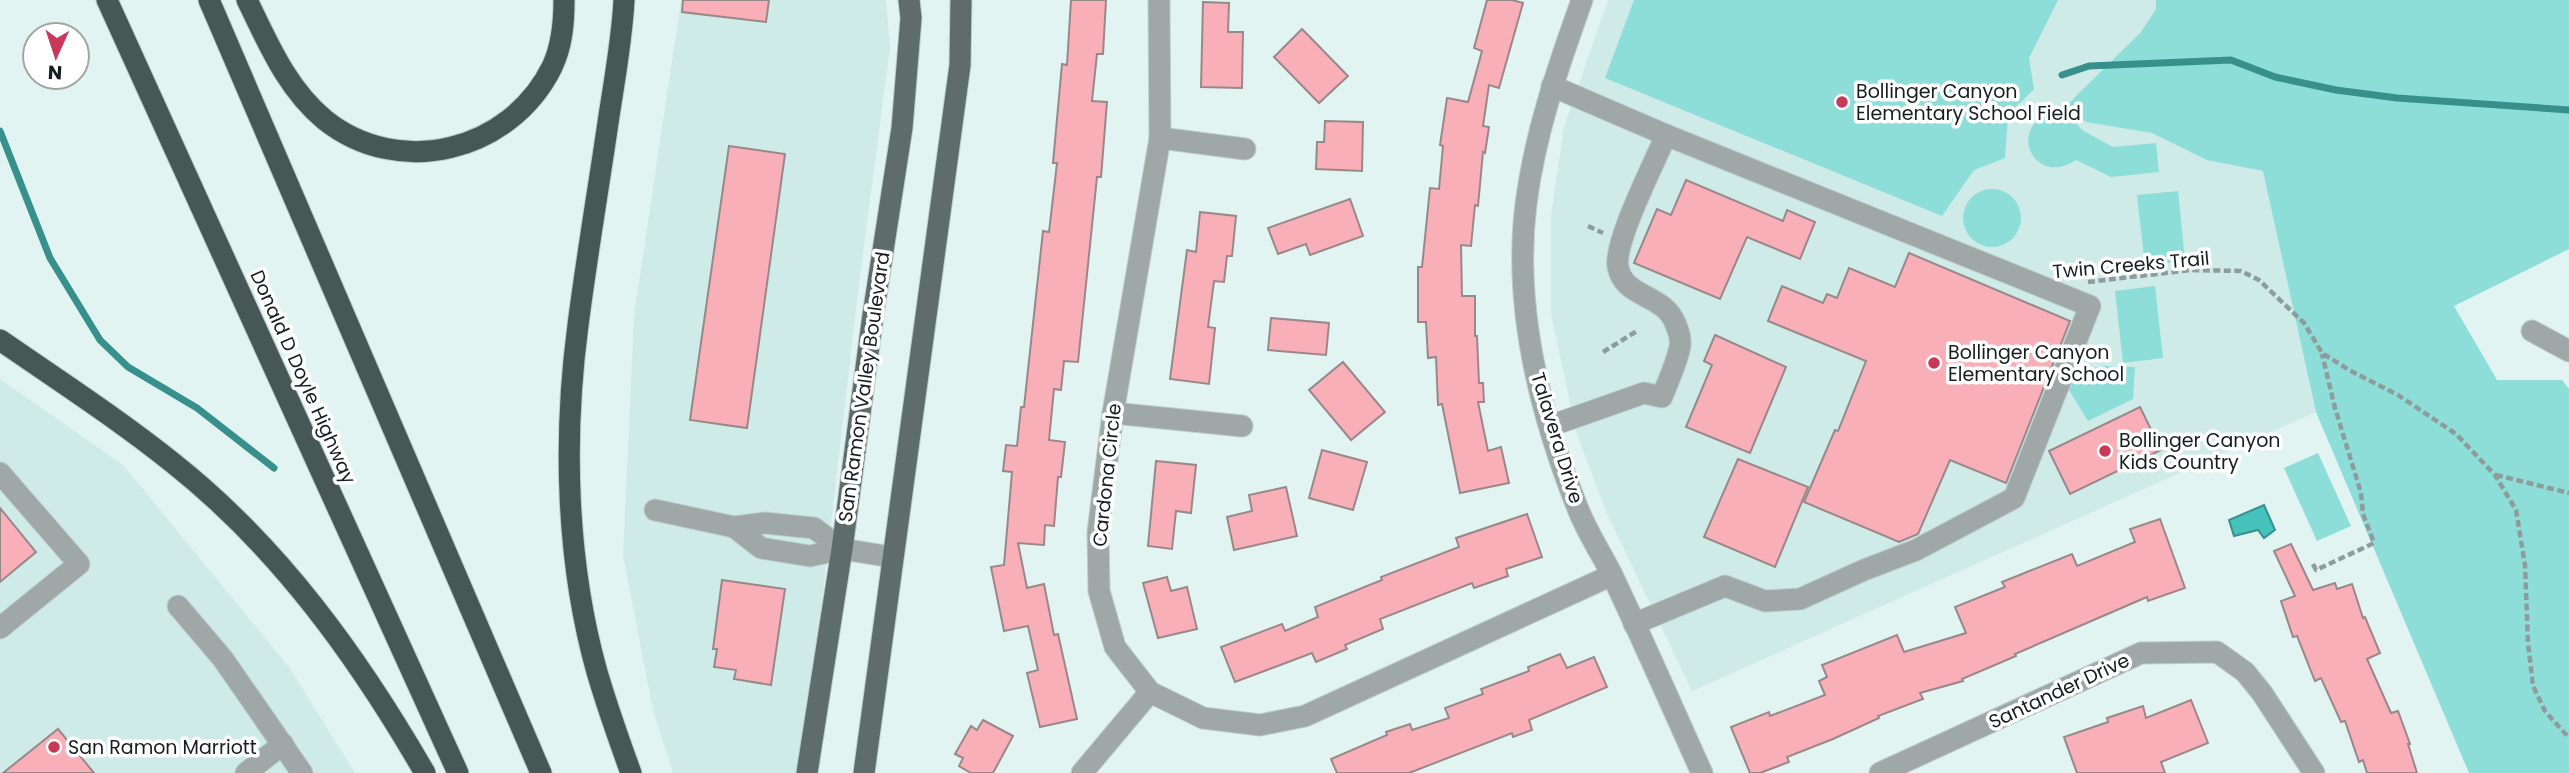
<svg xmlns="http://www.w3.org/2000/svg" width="2569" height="773" font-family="Poppins,sans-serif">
<rect width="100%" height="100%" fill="#e1f4f2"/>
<!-- built -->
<g fill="#ceebe8">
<polygon points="681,0 886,0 890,48 858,292 802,773 673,773 653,710 623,555 634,316"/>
<polygon points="1608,0 2226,0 2316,412 1692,691 1608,516 1577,435 1551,314 1551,216 1564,127"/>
<polygon points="0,379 123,465 289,667 355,773 0,773"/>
</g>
<!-- green -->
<g fill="#8dddd8">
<polygon points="1634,0 2058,0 2029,58 2034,89 2008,115 2005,158 1974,170 1942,216 1605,78"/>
<polygon points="2156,0 2569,0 2569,249 2454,306 2497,380 2562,380 2569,389 2569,773 2469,773 2316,412 2263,171 2207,160 2152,133 2086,122 2063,109 2141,32 2156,9"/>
<path d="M2049 113 2065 114 2072 118 2082 130 2113 147 2156 143 2159 172 2111 177 2076 160C2037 187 2006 132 2049 113Z"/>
<circle cx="1992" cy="218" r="29"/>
<polygon points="2178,191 2185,261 2145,266 2137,195"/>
<polygon points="2155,286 2163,358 2123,363 2115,291"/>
<polygon points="2104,366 2135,367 2133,399 2088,421 2069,390 2076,371"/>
<polygon points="2318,453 2351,526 2317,541 2284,468"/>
</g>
<!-- water -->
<polygon fill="#45c2bc" stroke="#37908c" stroke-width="2" points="2264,505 2275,530 2264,538 2258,530 2234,536 2229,520"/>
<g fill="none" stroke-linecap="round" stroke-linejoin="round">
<!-- stream -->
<g stroke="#37908c" stroke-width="7">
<polyline points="2062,75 2089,66 2231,60 2275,77 2336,90 2397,98 2569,110"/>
<polyline points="0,131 50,258 100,340 128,367 197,408 274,468"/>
</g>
</g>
<!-- building -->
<g fill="#f9afb7" stroke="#99888a" stroke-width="2">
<polygon points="683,0 769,0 766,22 682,12"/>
<polygon points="1071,0 1106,0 1103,54 1097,54 1092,101 1107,102 1101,177 1097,177 1078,362 1064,361 1061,390 1054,389 1049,440 1065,442 1061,477 1058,477 1054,526 1045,525 1044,545 1018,543 1027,588 1044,584 1054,635 1058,634 1077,719 1040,727 1027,673 1038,670 1028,626 1004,631 991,567 1004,565 1012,472 1003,471 1006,445 1017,446 1021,407 1024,407 1043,231 1049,232 1057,163 1053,163 1062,64 1067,65"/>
<polygon points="1487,0 1512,0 1523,3 1499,88 1489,85 1483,126 1489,127 1485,153 1483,152 1478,206 1475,205 1471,246 1461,245 1462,296 1475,296 1475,336 1477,336 1479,383 1483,383 1484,402 1478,402 1488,451 1501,447 1509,483 1460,493 1442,404 1438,405 1436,357 1428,358 1426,322 1418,322 1418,267 1422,267 1430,188 1439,189 1443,146 1440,145 1447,98 1468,102 1482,51 1474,48"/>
<polygon points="1203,2 1229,3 1228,32 1243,32 1242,88 1201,87"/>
<polygon points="1302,29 1348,76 1319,103 1274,57"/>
<polygon points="1325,121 1363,122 1362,171 1316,169 1317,142 1324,142"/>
<polygon points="729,146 785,154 747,428 690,420"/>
<polygon points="1686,180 1783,221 1787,210 1815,222 1800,259 1747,237 1720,299 1634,263 1657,209 1671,215"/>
<polygon points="1350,199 1363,236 1310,255 1306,244 1278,254 1268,228"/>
<polygon points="1200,212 1236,216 1232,256 1227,256 1224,282 1214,281 1208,327 1215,328 1209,384 1170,379 1187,250 1196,252"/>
<polygon points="1909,253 2070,321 2006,483 1950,460 1918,534 1899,542 1804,502 1835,430 1838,431 1866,361 1768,321 1782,286 1823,303 1827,294 1837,298 1849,268 1895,287"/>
<polygon points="1271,318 1329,323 1326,355 1268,350"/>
<polygon points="1715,335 1786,367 1750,453 1686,427 1712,365 1704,361"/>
<polygon points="1343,362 1385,412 1351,440 1309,390"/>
<polygon points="2140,407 2161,450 2070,494 2049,451"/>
<polygon points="1322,450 1367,462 1353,510 1309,498"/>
<polygon points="1738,459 1808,487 1775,567 1704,537"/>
<polygon points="1156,461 1196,465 1191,513 1176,511 1172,549 1148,546"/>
<polygon points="1286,487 1297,536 1234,550 1227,517 1252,511 1249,495"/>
<polygon points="0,508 36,552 0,582"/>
<polygon points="1527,514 1542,557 1506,569 1508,576 1474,588 1472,583 1380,619 1383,629 1345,645 1347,649 1316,662 1312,653 1235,682 1221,647 1282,624 1285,631 1318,617 1315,607 1382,580 1381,577 1459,547 1456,538"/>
<polygon points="2160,519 2185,588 2148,601 2147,597 2015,654 2016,656 1962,679 1963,681 1920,693 1923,699 1878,716 1879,718 1833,739 1787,757 1789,762 1760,773 1750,773 1731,727 1769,712 1770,716 1825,695 1819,681 1827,677 1822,665 1897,635 1904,652 1966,633 1955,607 2005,587 2002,582 2072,554 2077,566 2135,542 2130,529"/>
<polygon points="2291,544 2313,590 2335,583 2337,589 2352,584 2363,618 2365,617 2380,653 2367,659 2391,713 2398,711 2410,744 2408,744 2417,773 2367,773 2363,760 2359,762 2345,721 2341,722 2321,678 2315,681 2297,636 2293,637 2281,601 2295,596 2274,551"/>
<polygon points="1167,577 1171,591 1187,587 1197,629 1158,638 1143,583"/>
<polygon points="722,580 785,589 771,685 734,679 736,670 714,667 717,649 713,649"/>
<polygon points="1560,654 1567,668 1594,657 1607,687 1529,720 1532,730 1513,737 1512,733 1409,773 1337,773 1331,759 1387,735 1386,732 1410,724 1412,730 1449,718 1445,708 1483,694 1481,689 1529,671 1528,667"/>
<polygon points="2191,700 2208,743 2161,762 2165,773 2077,773 2064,737 2108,722 2107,718 2143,706 2146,718"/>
<polygon points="983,720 1013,736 993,773 971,773 959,766 963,758 955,754 971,726 977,730"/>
<polygon points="58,729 94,773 3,773"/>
</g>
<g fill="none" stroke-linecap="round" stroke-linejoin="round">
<defs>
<g id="minor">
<polyline points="1159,0 1160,138 1113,413 1098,532 1099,591 1115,647 1150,692 1203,718 1260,725 1305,716 1612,575"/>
<path d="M1582 0C1558 67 1535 133 1526 204 1513 307 1540 414 1578 509 1587 532 1601 553 1612 575 1643 640 1672 707 1702 773"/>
<polyline points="1552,86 1666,135 2090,306 2014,498 1916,550 1864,570 1800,599 1765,601 1725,586 1634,624"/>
<polyline points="1160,138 1245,149"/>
<polyline points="2532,331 2569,351"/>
<polyline points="1113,413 1242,426"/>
<path d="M1550 426 1644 393 1662 397C1668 381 1677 363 1680 346 1681 339 1679 332 1676 325 1665 293 1624 299 1618 267 1613 243 1655 162 1666 135"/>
<polyline points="0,473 79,564 0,628"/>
<polyline points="655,510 734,527 765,523 814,528 842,549"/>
<polyline points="734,527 761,548 810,556 842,549 892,557"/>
<polyline points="178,606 223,659 302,773"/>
<polyline points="246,773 283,744"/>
<polyline points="1082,773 1150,692"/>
<polyline points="1880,773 2141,653 2217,652 2245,672 2262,693 2314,773"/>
</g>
<g id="major">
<polyline points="807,773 842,549 873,315 902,128 911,18 909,0"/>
<polyline points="864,773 960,65 961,0"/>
</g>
<g id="highway">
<polyline points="107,0 458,773"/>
<polyline points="209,0 541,773"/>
<path d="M247 0C268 43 287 89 325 120 399 179 510 152 552 67 562 46 564 24 564 0"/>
<path d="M624 0C622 39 615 77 609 116 599 185 587 255 578 325 563 438 566 562 597 672 607 706 619 740 631 773"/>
<path d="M0 340C58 380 118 419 173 463 279 547 358 657 425 773"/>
</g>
</defs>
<!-- minor casing -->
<use href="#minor" stroke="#bccdcc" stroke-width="23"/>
<!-- major casing -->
<use href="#major" stroke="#bccdcc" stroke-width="23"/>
<!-- highway casing -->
<use href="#highway" stroke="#bccdcc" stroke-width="23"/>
<!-- path -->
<g stroke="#8e9d9b" stroke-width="4.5" stroke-dasharray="7 3.5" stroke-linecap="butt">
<polyline points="1588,226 1603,233"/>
<polyline points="2088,282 2191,270 2241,271 2259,280 2304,323 2322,353 2349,370 2398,395 2456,434 2495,475 2516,510 2525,565 2528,643 2533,686 2545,711 2569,738"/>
<polyline points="1603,352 1637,331"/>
<polyline points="2496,475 2569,493"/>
<polyline points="2313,564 2316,570 2374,543 2363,514 2361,493 2335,408 2322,354"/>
</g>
<!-- minor -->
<use href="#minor" stroke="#9fa7a7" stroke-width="21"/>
<!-- major -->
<use href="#major" stroke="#5e6c6b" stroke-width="21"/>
<!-- highway -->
<use href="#highway" stroke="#475756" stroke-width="21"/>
</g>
<!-- markers -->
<g fill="#c83858" stroke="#fff" stroke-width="2.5">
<circle cx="1842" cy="102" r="7"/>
<circle cx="1934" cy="363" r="7"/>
<circle cx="2105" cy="451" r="7"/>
<circle cx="54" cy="747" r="7"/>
</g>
<g text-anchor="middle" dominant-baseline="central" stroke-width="7" stroke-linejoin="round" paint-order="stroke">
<!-- poi labels -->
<g font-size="19" fill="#161d1d" stroke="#fff" text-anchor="start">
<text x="1856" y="91">Bollinger Canyon<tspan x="1856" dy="22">Elementary School Field</tspan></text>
<text x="1948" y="352">Bollinger Canyon<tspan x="1948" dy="22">Elementary School</tspan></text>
<text x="2119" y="440">Bollinger Canyon<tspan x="2119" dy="22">Kids Country</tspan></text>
<text x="68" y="747">San Ramon Marriott</text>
</g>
<!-- street labels -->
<g font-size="19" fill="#161d1d" stroke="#fff">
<text transform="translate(2131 265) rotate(-5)">Twin Creeks Trail</text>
<text transform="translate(303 377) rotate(66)">Donald D Doyle Highway</text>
<text transform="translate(864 387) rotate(-82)">San Ramon Valley Boulevard</text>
<text transform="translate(1557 438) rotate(73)">Talavera Drive</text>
<text transform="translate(1107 475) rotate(-84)">Cardona Circle</text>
<text transform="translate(2059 691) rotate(-25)">Santander Drive</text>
</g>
</g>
<!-- north arrow -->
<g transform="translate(56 56) rotate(183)"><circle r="33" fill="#ffffff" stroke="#a2a5a5" stroke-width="2"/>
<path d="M0-5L12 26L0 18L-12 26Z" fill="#c83858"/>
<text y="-10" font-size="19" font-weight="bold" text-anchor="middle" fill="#161d1d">N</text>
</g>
</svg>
